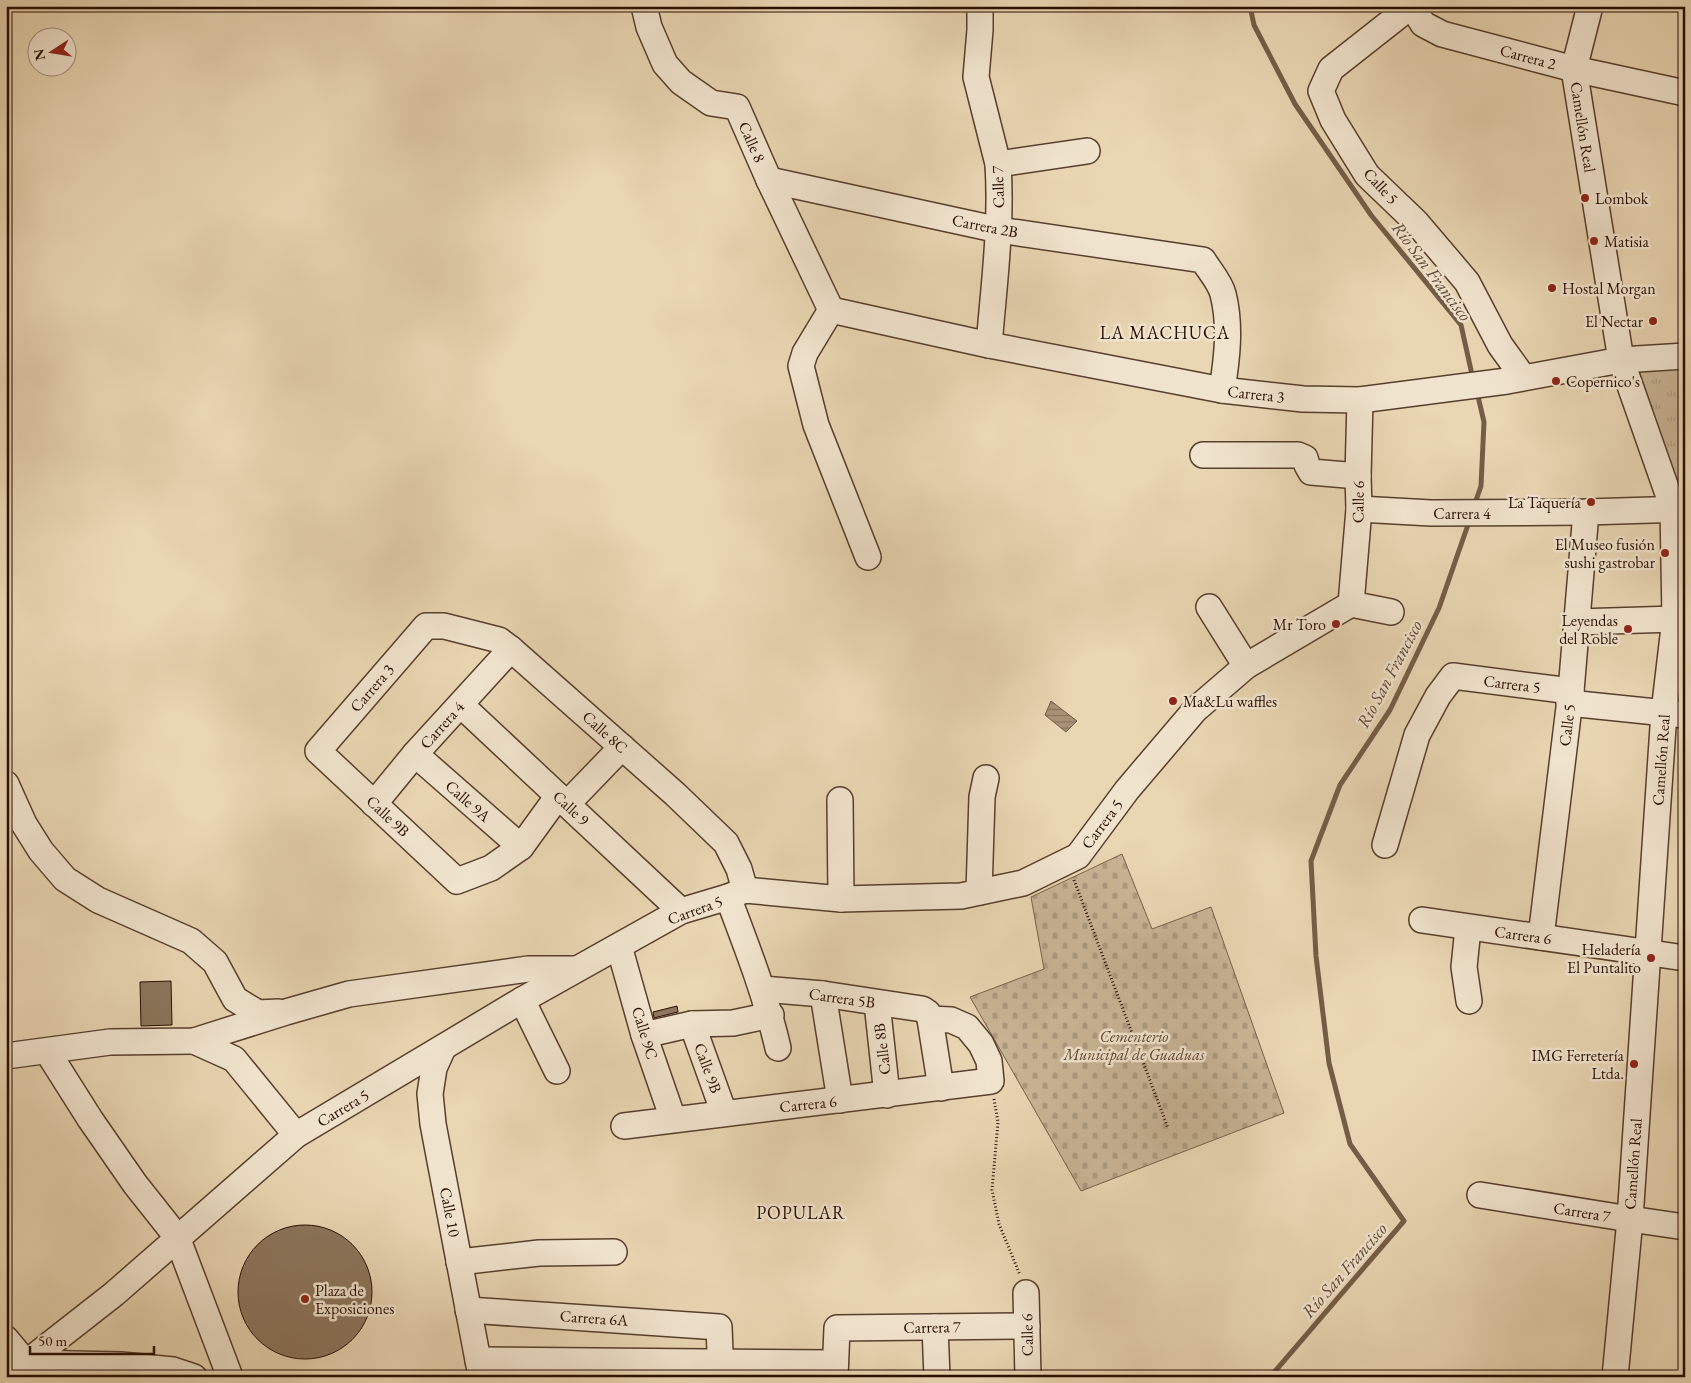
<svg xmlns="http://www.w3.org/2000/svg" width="1691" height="1383" font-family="'EB Garamond',serif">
<defs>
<pattern id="cemetery-stones" width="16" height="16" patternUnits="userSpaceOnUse" patternTransform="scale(1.25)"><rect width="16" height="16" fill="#c8b495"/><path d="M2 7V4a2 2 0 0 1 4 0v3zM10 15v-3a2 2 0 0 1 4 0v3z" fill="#ac9a7f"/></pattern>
<pattern id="park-tufts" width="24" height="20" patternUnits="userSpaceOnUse" patternTransform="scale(1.25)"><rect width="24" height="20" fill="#c8b495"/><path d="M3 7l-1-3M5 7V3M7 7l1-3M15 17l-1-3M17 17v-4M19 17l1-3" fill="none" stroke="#ac9a7f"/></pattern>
<pattern id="water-rules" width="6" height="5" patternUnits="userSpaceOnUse" patternTransform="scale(1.25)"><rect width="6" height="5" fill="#a79276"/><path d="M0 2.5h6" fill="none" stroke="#88765e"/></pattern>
</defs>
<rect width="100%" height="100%" fill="#e9d6b3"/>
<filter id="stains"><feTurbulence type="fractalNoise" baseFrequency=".004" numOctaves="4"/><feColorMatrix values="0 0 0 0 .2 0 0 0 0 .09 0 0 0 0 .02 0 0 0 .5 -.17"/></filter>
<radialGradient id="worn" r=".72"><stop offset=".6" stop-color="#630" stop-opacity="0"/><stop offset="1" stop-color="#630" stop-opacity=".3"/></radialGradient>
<!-- cemetery -->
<polygon fill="url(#cemetery-stones)" stroke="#78604a" points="1122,854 1152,929 1211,907 1284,1113 1081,1191 970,997 1044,969 1031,897"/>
<!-- park -->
<polygon fill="url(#park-tufts)" stroke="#78604a" points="1685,365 1685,498 1681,498 1638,367"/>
<!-- water -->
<polygon fill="url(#water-rules)" stroke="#745d47" points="1051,701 1077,721 1066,732 1045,715"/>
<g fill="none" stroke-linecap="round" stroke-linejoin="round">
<!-- stream -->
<g stroke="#745d47" stroke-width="5">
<polyline points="1250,6 1254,25 1295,104 1371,215 1461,325 1473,379"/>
<polyline points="1474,506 1481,486 1484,422 1477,392"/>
<polyline points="1270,1377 1404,1221 1350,1144 1329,1063 1316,956 1311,861 1340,785 1390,710 1439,608 1470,519"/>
</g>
</g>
<!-- building -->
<g fill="#8c765d" stroke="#280d00">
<polygon points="171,981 172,1025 141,1026 140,982"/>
<polygon points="677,1006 678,1012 654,1018 653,1012"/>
<circle cx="305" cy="1292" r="67"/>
</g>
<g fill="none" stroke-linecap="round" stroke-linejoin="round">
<defs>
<g id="minor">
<polyline points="644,6 649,27 665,64 681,82 711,103 737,107 769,180 831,310"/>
<path d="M980 6V30L976 77 998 164C1002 224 994 285 989 345"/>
<polyline points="1411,6 1331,69 1321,91 1333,120 1367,175 1416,222 1467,282 1500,345 1523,377"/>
<polyline points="1412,6 1423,24 1442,34 1574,69 1685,93"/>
<polyline points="1590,6 1574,69 1621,360 1673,508 1675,619 1664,712 1630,1219 1615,1377"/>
<polyline points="998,164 1087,151"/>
<path d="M769 180 999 230 1203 260C1209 270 1220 282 1223 294 1231 325 1227 359 1222 390"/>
<polyline points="831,310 989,345 1222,390 1303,399 1360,400 1507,381 1621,360 1685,356"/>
<polyline points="831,310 805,353 801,366 816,425 868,557"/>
<polyline points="1203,455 1298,455 1305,458 1307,465 1311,472 1358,476"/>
<polyline points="1359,509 1431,513 1586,512 1685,509"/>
<polyline points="1351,604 1359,509 1358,476 1360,400"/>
<polyline points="1209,607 1246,666"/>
<polyline points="1577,622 1675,619"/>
<polyline points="1569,703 1685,715"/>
<polyline points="461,705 681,911"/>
<polyline points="415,754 521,847"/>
<polyline points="6,784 24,824 41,851 65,879 98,900 191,941 215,962 235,999 258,1013 278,1012"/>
<polyline points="558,796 521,847 491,868 457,881 318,751 426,626 444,626 499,640 511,649 675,794 726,843 739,869 745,890"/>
<polyline points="840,800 841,899"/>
<polyline points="374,804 415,754 511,649"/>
<polyline points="567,804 622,747"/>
<polyline points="1385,845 1417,735 1438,696 1453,676 1571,691"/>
<polyline points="979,892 982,797 986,778"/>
<path d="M728 897C747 947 766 996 778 1048"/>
<polyline points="1422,920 1685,958"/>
<polyline points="1468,928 1464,967 1469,1001"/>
<polyline points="1541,937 1571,691 1586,512"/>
<polyline points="619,946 644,1035 673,1119"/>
<polyline points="762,989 823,994 922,1009 928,1013 930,1019 941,1088"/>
<polyline points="823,994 840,1100"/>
<polyline points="522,1000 557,1071"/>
<polyline points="877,1003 887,1095"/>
<polyline points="692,1024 724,1113"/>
<polyline points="644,1035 692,1024 733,1023 771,1015"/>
<polyline points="194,1041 234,1059 296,1135"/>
<polyline points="443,1048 434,1068 430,1094 433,1124 481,1376"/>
<polyline points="47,1051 90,1119 135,1184 177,1237 230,1377"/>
<polyline points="6,1056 110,1042 194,1041 286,1012 349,994 528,969 574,969"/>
<polyline points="624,1126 991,1081 989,1061 981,1044 967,1027 951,1020 930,1019"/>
<polyline points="1480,1195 1630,1219 1685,1227"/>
<polyline points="459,1262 539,1253 614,1252"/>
<polyline points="1026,1293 1028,1377"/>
<polyline points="468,1310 719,1327 721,1377"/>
<polyline points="935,1327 937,1377"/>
<polyline points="6,1339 26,1363 114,1294 296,1135 522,1000 681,911 728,897 745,890 841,899 961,896 1023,883 1078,856 1127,790 1195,710 1246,666 1351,604 1391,612"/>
<polyline points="478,1360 835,1363"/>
<polyline points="6,1377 26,1363 121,1365 173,1370 194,1377"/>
<polyline points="835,1377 837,1328 1027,1326"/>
</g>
</defs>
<!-- minor casing -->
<use href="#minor" stroke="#583f2d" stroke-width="28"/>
<!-- path -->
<g stroke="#280d00" stroke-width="3" stroke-dasharray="1 2.5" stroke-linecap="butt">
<polyline points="1074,880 1168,1128"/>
<polyline points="994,1099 998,1122 992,1190 999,1224 1020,1275"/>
</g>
<!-- minor -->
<use href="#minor" stroke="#f1e4ce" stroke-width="25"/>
</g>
<!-- markers -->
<g fill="#8f2418" stroke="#f1e4ce" stroke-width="2">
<circle cx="1585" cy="198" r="5"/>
<circle cx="1594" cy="241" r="5"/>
<circle cx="1552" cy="288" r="5"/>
<circle cx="1653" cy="321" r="5"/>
<circle cx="1556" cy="381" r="5"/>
<circle cx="1591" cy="502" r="5"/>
<circle cx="1665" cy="553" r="5"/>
<circle cx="1336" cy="624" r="5"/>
<circle cx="1628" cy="629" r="5"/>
<circle cx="1173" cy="701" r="5"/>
<circle cx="1651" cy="958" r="5"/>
<circle cx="1634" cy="1064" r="5"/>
<circle cx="305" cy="1299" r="5"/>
</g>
<g text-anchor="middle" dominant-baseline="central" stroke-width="5" stroke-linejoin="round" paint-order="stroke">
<!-- street labels -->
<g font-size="16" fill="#280d00" stroke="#f1e4ce">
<text transform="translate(1528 57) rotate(15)">Carrera 2</text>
<text transform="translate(1583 127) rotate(81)">Camellón Real</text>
<text transform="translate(752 142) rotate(66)">Calle 8</text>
<text transform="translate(1381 186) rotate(47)">Calle 5</text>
<text transform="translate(998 187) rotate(-92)">Calle 7</text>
<text transform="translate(985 226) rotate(11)">Carrera 2B</text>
<text transform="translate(1256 394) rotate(6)">Carrera 3</text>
<text transform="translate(1358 502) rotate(-89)">Calle 6</text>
<text x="1462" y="513">Carrera 4</text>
<text transform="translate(1512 684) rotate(7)">Carrera 5</text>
<text transform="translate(372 688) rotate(-49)">Carrera 3</text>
<text transform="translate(442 725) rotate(-48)">Carrera 4</text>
<text transform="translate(1567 725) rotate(-83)">Calle 5</text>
<text transform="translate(605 732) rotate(42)">Calle 8C</text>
<text transform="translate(1661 760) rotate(-86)">Camellón Real</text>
<text transform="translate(468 801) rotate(41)">Calle 9A</text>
<text transform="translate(571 808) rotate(43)">Calle 9</text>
<text transform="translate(388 816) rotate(43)">Calle 9B</text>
<text transform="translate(1102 824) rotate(-53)">Carrera 5</text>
<text transform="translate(695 910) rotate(-20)">Carrera 5</text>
<text transform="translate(1523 935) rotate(8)">Carrera 6</text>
<text transform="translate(842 998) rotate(8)">Carrera 5B</text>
<text transform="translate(645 1033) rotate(73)">Calle 9C</text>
<text transform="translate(882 1049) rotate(-97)">Calle 8B</text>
<text transform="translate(708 1068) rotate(70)">Calle 9B</text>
<text transform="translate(808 1104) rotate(-6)">Carrera 6</text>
<text transform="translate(343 1108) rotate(-31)">Carrera 5</text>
<text transform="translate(1633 1164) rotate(-86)">Camellón Real</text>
<text transform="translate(450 1212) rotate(79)">Calle 10</text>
<text transform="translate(1582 1212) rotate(9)">Carrera 7</text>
<text transform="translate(594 1318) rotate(4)">Carrera 6A</text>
<text transform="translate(932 1327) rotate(-1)">Carrera 7</text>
<text transform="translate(1027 1335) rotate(-91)">Calle 6</text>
</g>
<!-- poi labels -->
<g font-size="16" fill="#280d00" stroke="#f1e4ce" text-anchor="end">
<text x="1595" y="198" text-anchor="start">Lombok</text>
<text x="1604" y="241" text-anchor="start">Matisia</text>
<text x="1562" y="288" text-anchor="start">Hostal Morgan</text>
<text x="1643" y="321">El Nectar</text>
<text x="1566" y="381" text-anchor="start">Copernico's</text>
<text x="1581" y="502">La Taquería</text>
<text x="1655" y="544">El Museo fusión<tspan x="1655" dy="18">sushi gastrobar</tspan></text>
<text x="1618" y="620">Leyendas<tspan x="1618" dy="18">del Roble</tspan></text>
<text x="1326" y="624">Mr Toro</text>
<text x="1183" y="701" text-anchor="start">Ma&amp;Lu waffles</text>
<text x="1641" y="949">Heladería<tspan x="1641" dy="18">El Puntalito</tspan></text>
<text x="1624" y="1055">IMG Ferretería<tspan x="1624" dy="18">Ltda.</tspan></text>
<text x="315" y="1290" text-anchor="start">Plaza de<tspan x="315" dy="18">Exposiciones</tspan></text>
</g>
<!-- park labels -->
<g font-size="16" font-style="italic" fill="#604734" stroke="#f1e4ce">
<text x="1134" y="1036">Cementerio<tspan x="1134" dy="18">Municipal de Guaduas</tspan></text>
</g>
<!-- water labels -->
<g font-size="18" font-style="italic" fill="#614935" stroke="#f1e4ce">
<text transform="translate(1432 271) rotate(53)">Río San Francisco</text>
<text transform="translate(1389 674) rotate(-62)">Río San Francisco</text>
<text transform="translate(1344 1270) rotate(-49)">Río San Francisco</text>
</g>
<!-- neighbourhood labels -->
<g font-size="18" letter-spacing="1" fill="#280d00" stroke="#f1e4ce">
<text x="1165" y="332">LA MACHUCA</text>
<text x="801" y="1212">POPULAR</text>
</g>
</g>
<!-- margin -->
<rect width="1691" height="1383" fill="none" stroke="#e9d6b3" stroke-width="25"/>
<rect x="8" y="8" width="1676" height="1368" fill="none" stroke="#280d00" stroke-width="2.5"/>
<rect x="12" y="12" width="1666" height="1358" fill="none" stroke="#280d00"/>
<!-- north arrow -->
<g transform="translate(52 52) rotate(258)"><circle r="24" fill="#f1e4ce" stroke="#a18e7c"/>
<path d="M0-4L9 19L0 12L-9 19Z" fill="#8f2418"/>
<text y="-8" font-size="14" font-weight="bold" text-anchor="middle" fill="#280d00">N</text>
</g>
<!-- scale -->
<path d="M30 1346v8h124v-8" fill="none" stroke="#280d00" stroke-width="2.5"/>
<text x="38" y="1346" font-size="15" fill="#280d00" stroke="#f1e4ce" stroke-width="4" paint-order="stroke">50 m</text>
<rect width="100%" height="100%" filter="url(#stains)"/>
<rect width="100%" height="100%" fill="url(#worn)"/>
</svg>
